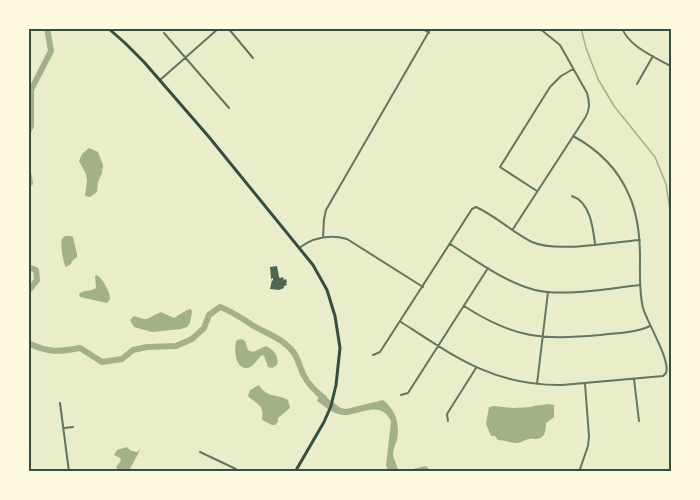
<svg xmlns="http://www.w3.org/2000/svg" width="700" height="500" font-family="'Public Sans',sans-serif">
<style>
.water{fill:#a3b18a}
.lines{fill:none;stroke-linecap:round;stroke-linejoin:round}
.stream{stroke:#a3b18a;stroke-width:1.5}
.river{stroke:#a3b18a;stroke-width:6}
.building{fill:#4f6655}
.minor{stroke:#617663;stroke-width:2}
.secondary{stroke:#344e41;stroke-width:3}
.rail{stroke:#7c8e77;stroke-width:1.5}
.neatline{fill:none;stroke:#344e41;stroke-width:2}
</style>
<rect width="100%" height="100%" fill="#e9edc9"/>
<path class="water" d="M89 148 98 152 103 165 102 173 98 182 97 192 90 197 85 196 87 181 86 174 79 161 82 154Z
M65 236H70L73 237 77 254V257L72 261 71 264 66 267C63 263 60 244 62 239 63 238 64 237 65 236Z
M97 275C103 279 110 292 110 299L107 303 80 297 79 294C84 289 91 292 96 288L95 276Z
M191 309 192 312 190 323 187 327 181 329 152 332 134 327 130 320 134 316C151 322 146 318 161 312L174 318 187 310Z
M241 339 245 341 248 350 253 352 266 346C274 350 279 355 277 365L272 368 268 367 264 356 262 355C257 359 254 367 247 368 235 369 233 347 237 340Z
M259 385C268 399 276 393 288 400L290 408 278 418V422L275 425H272L262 420C262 417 263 414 262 411 261 403 252 401 248 396L250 390Z
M320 393 341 408 346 409 383 400C396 410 400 424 397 440 395 445 393 450 393 455 394 460 397 465 398 470L404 471 426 466 431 471 389 472 386 466 391 421C380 399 361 415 343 415 333 414 325 407 317 401Z
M549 404 554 405V417L546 423C546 431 545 439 535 439 533 439 532 438 530 439 525 439 522 443 516 443 510 443 504 440 498 440L495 436H491L486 424 489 407 494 406 513 408 532 407 533 406Z
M127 447C130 451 132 451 137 452L141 449 140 450 129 471H119L116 467 121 461 120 458 114 455 117 450Z"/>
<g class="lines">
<path class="stream" d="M581 28 586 48 598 79 614 106 655 157 666 184 672 223"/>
<path class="river" d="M28 132 31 126V90L51 51 47 28
M28 172 30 183 28 184
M28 267 36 270 37 280 28 291
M28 343C49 353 59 352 80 348L102 362 122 359 133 350 147 347 176 346 192 339 204 328 209 315 220 307C232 311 241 318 252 325 267 334 283 338 294 353 298 359 300 367 303 374 308 384 316 392 324 398"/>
</g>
<path class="building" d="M277 266 279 277 280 278 283 277 284 280 286 279 287 282 286 283 287 285 284 286V288L279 290 270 289 272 280 273 281V278L271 279 270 267Z"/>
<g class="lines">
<path class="minor" d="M228 28 253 58
M421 28 429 33
M622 28C629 47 655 57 672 67
M164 33 229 108
M160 80 219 28
M637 84 653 56
M537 191 500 167 550 87 561 76 573 69
M572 196C590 202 593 227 595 244
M513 229 585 118C590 110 590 103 587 93L560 45 539 28
M323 237 324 219 326 210 431 28
M450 244C475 260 506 283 535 290 564 297 610 288 640 285
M299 248C314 237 329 234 347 239L423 287
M464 306C515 339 542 340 600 335 617 333 635 333 650 326
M401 322C455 357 494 386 562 385L663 376C664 375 665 374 666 373 671 361 647 322 643 308 639 292 640 275 640 258 640 236 638 215 629 195 618 169 597 149 573 136
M373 355 380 352 472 209 476 207C496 216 512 232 532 242 557 253 611 242 640 240
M634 379 639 421
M537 384 548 292
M401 395 408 393 488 268
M60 403 69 472
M448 421 447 414 476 368
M64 428 73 427
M200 452 236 469 238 472
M579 472 588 446 589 436 585 384"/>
<path class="secondary" d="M108 28 125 43 144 62 209 137 313 265 327 290 335 316 340 348 336 385 331 406 324 422 295 472"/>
<path class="rail" d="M671 472 672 471"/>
</g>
<rect width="700" height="500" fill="none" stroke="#fefae0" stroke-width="60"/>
<rect x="30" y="30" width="640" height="440" class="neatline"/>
</svg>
